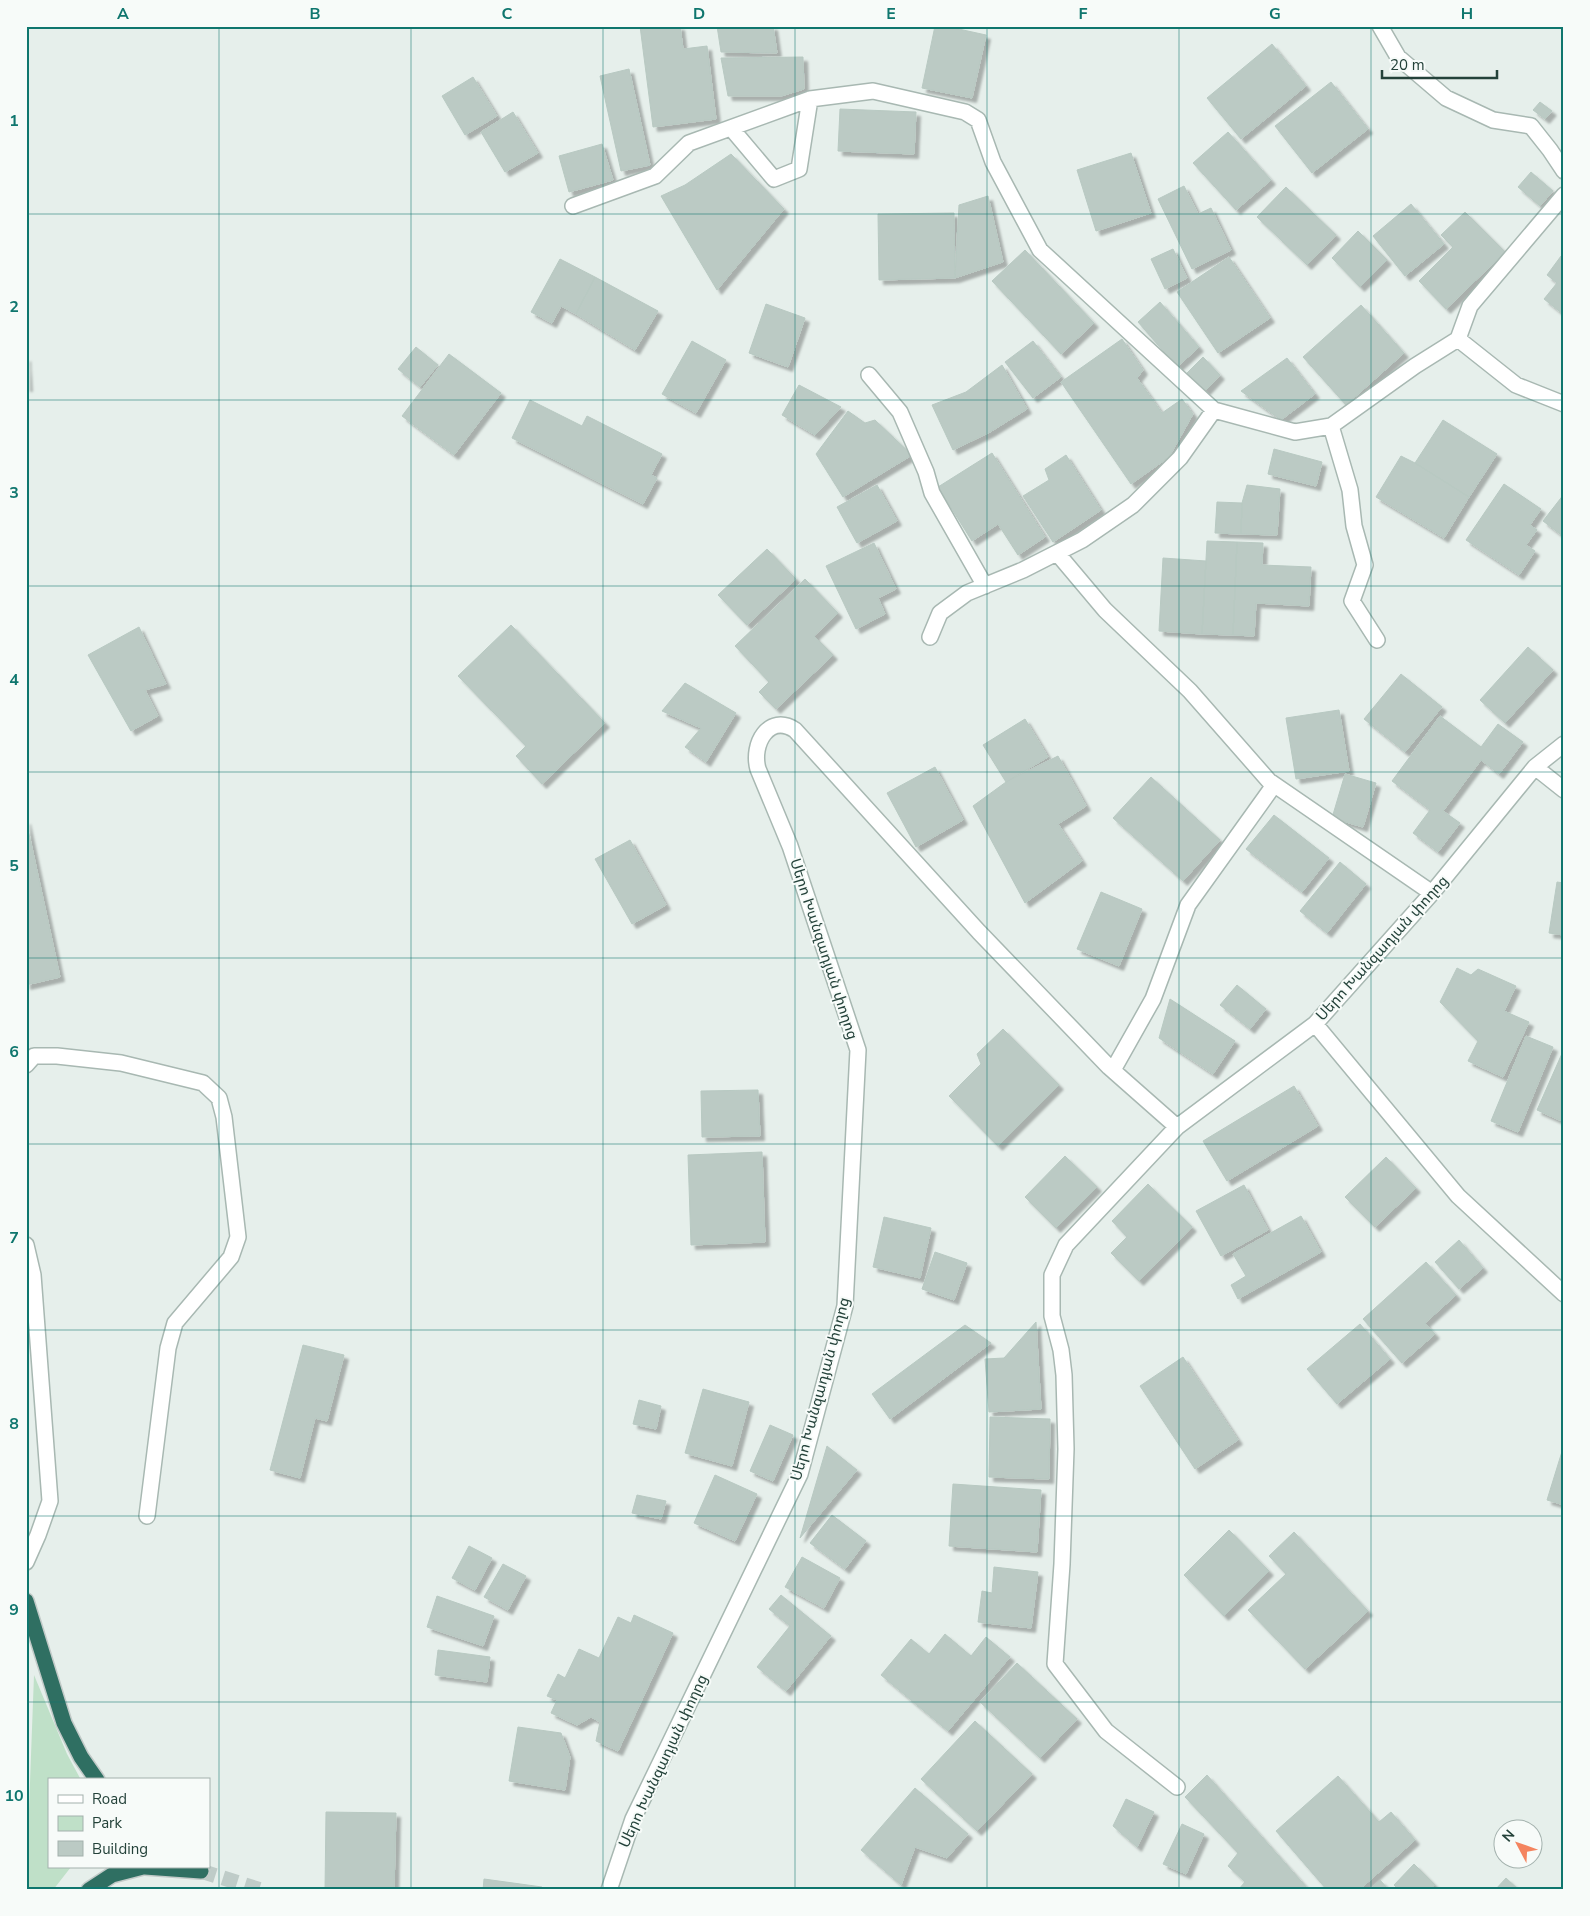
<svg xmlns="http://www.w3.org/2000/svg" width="1590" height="1916" font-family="'Nunito Sans','Noto Sans Armenian',sans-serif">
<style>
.green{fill:#bfe0c8}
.building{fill:#bbcac4;stroke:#b8c9c2;filter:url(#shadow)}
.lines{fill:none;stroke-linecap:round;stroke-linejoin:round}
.highway-tunnel{stroke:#bfccc8;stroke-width:15;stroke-dasharray:15 8;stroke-linecap:butt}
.minor-casing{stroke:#a8b8b2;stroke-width:18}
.highway-casing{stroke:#c2cac8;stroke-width:18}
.minor{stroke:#fff;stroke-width:15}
.highway{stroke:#2f6f62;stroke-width:15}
.grid{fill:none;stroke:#0f766e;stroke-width:1;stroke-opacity:0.55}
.labels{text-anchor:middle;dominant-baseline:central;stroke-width:4;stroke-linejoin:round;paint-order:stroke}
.street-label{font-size:15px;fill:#24423a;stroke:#f7fbf9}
.neatline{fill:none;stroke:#0f766e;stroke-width:2}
.grid-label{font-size:16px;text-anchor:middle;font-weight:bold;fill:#0f766e}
</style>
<defs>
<filter id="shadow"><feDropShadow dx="4.5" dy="4.5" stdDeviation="1" flood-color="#0004"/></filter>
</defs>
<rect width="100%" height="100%" fill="#e6efeb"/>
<path class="green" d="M34 1675 67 1754 81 1780H49V1867H71L53 1890H26Z"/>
<path class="building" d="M640 26H680L683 49 707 46 716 119 653 127Z
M717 26H773L777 53 721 52Z
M935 26H945L986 35 972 98 922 88Z
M1272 44 1306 86 1241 139 1207 98Z
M803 57 804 89 781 96H728L721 58Z
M629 69 650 165 621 171 600 76Z
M473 77 497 116 465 135 442 96Z
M1331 82 1368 129 1312 173 1275 126Z
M1540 102 1552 111 1545 119 1533 110Z
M840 109 916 112 914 154 838 151Z
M513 112 538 153 505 172 481 132Z
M1228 132 1271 180 1236 210 1193 163Z
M602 144 613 180 569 192 559 156Z
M1131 153 1151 213 1096 231 1077 170Z
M731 154 784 209 717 290 661 196 685 185Z
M1531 172 1553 191 1540 206 1518 187Z
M1184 186 1198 214 1211 208 1231 250 1192 269 1158 199Z
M1286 187 1336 235 1307 265 1257 217Z
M988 196 1003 262 955 278 959 205Z
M1411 204 1444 244 1405 276 1373 236Z
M1465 212 1505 252 1446 309 1419 281 1453 247 1441 235Z
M954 213 955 278 879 280 878 214Z
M1358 231 1387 260 1360 287 1332 258Z
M1173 249 1187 278 1165 289 1151 259Z
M1025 250 1094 323 1061 354 992 281Z
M1561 256 1564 257V315L1544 299 1557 283 1547 275Z
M1229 257 1270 318 1218 353 1177 292Z
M560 259 595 277 576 314 561 306 552 323 531 312Z
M595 277 658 311 635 350 576 314Z
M1160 302 1199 347 1177 367 1138 322Z
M766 304 805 318 788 367 749 353Z
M1361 305 1404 353 1346 405 1303 357Z
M1122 339 1143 370 1137 378 1162 413 1182 399 1193 414 1169 457 1131 484 1061 382Z
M692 341 726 360 696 413 662 394Z
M1033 341 1061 377 1033 398 1005 362Z
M416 347 438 365 420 387 398 369Z
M449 354 501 393 454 455 402 416Z
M26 357 28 387H26Z
M1203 357 1220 375 1205 391 1187 373Z
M1287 358 1315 394 1281 420 1241 391Z
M1002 365 1027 409 990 432 953 450 932 405 966 392Z
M799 385 841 407 815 435 782 415Z
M530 400 582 426 587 416 662 454 651 475 657 478 643 504 512 438Z
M848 411 865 423 875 420 912 455 843 497 816 454Z
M1443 420 1497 454 1469 497 1415 463Z
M1274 449 1322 462 1316 486 1268 474Z
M992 453 1045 537 1018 555 998 524 972 541 938 487Z
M1066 455 1101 510 1053 542 1023 496 1049 480 1045 469Z
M1401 456 1415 463 1469 497 1444 538 1376 497Z
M1504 484 1541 509 1530 525 1537 530 1526 545 1535 551 1519 575 1466 540Z
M877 485 897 521 857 543 837 507Z
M1247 485 1280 489 1277 535 1241 534 1242 503Z
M1564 494V537L1543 521Z
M1217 502 1242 503 1241 534 1215 533Z
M1207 541 1237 542 1233 635 1202 634Z
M1237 542 1263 543 1262 565 1311 567 1309 606 1256 603 1254 636 1233 635Z
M874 543 896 589 878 598 885 614 856 629 826 566Z
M767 549 796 579 747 625 718 595Z
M1163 558 1206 561 1202 634 1159 631Z
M805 579 838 613 814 636 833 655 776 709 759 692 769 682 735 646Z
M511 625 605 723 542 784 516 756 526 746 458 676Z
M139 627 166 684 145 690 158 716 131 731 88 655Z
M1528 647 1553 670 1505 723 1480 700Z
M1401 674 1442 707 1405 752 1364 719Z
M685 683 736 713 706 762 685 747 701 728 662 711Z
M1339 710 1349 771 1296 779 1286 718Z
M1440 716 1481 747 1498 724 1523 742 1499 774 1481 760 1443 811 1460 823 1438 852 1413 833 1430 810 1392 781Z
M1025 719 1048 757 1006 782 983 745Z
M1058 756 1086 806 1058 824 1082 861 1025 903 973 806 1006 782Z
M935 767 963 820 916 847 887 793Z
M1345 774 1376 783 1363 827 1332 818Z
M1151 777 1220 840 1183 881 1113 818Z
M1274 815 1329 858 1302 892 1246 849Z
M26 820 60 977 26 985Z
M630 840 666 905 632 924 595 859Z
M1340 862 1366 884 1327 933 1300 911Z
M1557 882 1564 883V935L1549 933Z
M1101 892 1142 909 1119 966 1077 949Z
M1457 968 1471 975 1478 969 1516 986 1504 1011 1529 1022 1503 1077 1468 1061 1478 1041 1440 1002Z
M1237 985 1266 1009 1250 1029 1220 1005Z
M1170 999 1235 1041 1213 1074 1159 1038Z
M1003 1029 1059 1085 998 1146 949 1096 981 1064 977 1054Z
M1526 1036 1553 1047 1518 1132 1491 1121Z
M1564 1049V1122L1537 1110Z
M1294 1086 1318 1126 1227 1181 1203 1141Z
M758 1090 760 1136 702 1137 701 1091Z
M762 1152 765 1242 691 1245 688 1155Z
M1065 1156 1097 1187 1056 1228 1025 1197Z
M1386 1157 1416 1188 1375 1227 1345 1197Z
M1148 1184 1192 1227 1139 1281 1111 1253 1127 1237 1112 1221Z
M1244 1185 1268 1230 1221 1256 1196 1211Z
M1301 1216 1321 1252 1238 1299 1231 1285 1246 1276 1233 1254Z
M884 1217 931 1228 920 1278 873 1267Z
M1459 1240 1483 1268 1459 1289 1435 1262Z
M935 1252 967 1263 954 1300 922 1289Z
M1426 1262 1456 1295 1425 1323 1435 1334 1402 1363 1363 1319Z
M1036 1322 1041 1409 989 1412 985 1359 1004 1358Z
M1360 1324 1390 1359 1337 1404 1307 1369Z
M965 1325 991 1343 890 1419 872 1394Z
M303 1345 344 1355 327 1421 315 1418 300 1478 270 1470Z
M1183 1357 1238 1440 1195 1469 1140 1386Z
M703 1389 749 1402 732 1466 685 1453Z
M639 1400 661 1406 656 1429 633 1424Z
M990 1417 1050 1419 1049 1479 989 1477Z
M770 1425 793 1435 773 1481 750 1471Z
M1564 1445V1505L1547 1500Z
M827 1446 857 1470 800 1538Z
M715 1475 757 1494 735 1541 694 1523Z
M953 1484 1041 1490 1037 1552 949 1546Z
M637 1495 666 1501 661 1519 632 1513Z
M832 1515 866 1541 845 1569 810 1543Z
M1229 1530 1269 1571 1224 1616 1184 1575Z
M1294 1532 1368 1611 1305 1669 1248 1610 1286 1574 1269 1556Z
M469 1546 492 1558 475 1590 452 1578Z
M802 1557 840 1578 824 1608 785 1587Z
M503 1564 526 1576 508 1610 484 1597Z
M994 1567 1038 1572 1031 1628 978 1622 982 1591 992 1593Z
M781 1595 831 1636 786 1691 757 1667 790 1626 769 1609Z
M437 1596 494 1616 483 1646 427 1627Z
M634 1615 673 1633 618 1751 596 1741 600 1722 591 1717 577 1725 551 1713 557 1700 547 1696 558 1674 565 1678 579 1649 599 1658 618 1617 631 1623Z
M945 1634 971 1656 986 1637 1010 1657 948 1731 881 1675 911 1639 929 1654Z
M438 1650 490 1657 487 1682 435 1675Z
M1017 1663 1077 1719 1040 1758 980 1702Z
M975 1721 1032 1774 977 1831 921 1779Z
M518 1727 561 1733 570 1757 565 1790 509 1781Z
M1207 1775 1309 1890H1238L1245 1882 1228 1866 1238 1853 1185 1797Z
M1338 1776 1379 1822 1391 1812 1415 1840 1359 1890H1327L1276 1831Z
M915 1788 968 1834 947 1858 915 1847 901 1885 861 1850Z
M1126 1799 1154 1812 1137 1847 1113 1826Z
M326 1812 396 1813 394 1890H325Z
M1182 1824 1204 1834 1186 1874 1163 1864Z
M1414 1864 1435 1885 1430 1890H1399L1394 1885Z
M1506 1878 1519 1890H1495Z
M484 1879 542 1887V1890H483Z
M1380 1880 1389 1890H1370Z"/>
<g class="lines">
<path class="highway-tunnel" d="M201 1871 261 1890"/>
<defs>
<path id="minor" d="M1380 26 1398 57 1446 98 1493 120 1531 126 1550 150 1564 171
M731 128 774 179 799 169 810 99
M573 206 655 176 689 143 810 99 873 91 965 112 978 120 993 162 1040 250 1214 410 1295 432 1331 426 1415 366 1458 339 1470 306 1564 195
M1458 339 1516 385 1564 404
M869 375 900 412 926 472 932 493 985 586
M1331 426 1350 490 1354 526 1365 565 1352 601 1377 640
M1057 553 1105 610 1190 691 1269 781 1432 893
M930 637 940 613 967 593 1023 570 1082 540 1133 505 1180 458 1214 410
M1535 767 1564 790
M1315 1024 1458 1196 1564 1294
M26 1065 34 1056H57L121 1063 203 1083 219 1098 224 1117 238 1237 231 1257 175 1323 168 1348 147 1516
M1113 1070 1153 999 1188 905 1274 785
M26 1245 33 1275 50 1501 38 1535 26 1562
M1177 1787 1106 1731 1055 1664 1062 1564 1066 1449 1064 1375 1061 1350 1052 1316V1275L1066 1245 1177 1127
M609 1890 633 1819 800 1474 845 1306 858 1050 790 846 758 769C751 744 769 713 795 730L979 932 1109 1067 1177 1127 1315 1024 1432 893 1535 767 1564 744"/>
<path id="highway" d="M26 1601 64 1723 81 1757 97 1780
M145 1867 201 1871
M89 1890 112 1875 143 1867"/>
</defs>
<use href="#minor" class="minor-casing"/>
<use href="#highway" class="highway-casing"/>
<use href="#minor" class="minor"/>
<use href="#highway" class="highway"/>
</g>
<path class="grid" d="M219 26V1890M411 26V1890M603 26V1890M795 26V1890M987 26V1890M1179 26V1890M1371 26V1890M26 214H1564M26 400H1564M26 586H1564M26 772H1564M26 958H1564M26 1144H1564M26 1330H1564M26 1516H1564M26 1702H1564"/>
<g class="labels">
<g class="street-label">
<text transform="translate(1382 948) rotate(-48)">Սերո Խանզադյան փողոց</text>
<text transform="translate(824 949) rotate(72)">Սերո Խանզադյան փողոց</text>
<text transform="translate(820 1389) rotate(-75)">Սերո Խանզադյան փողոց</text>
<text transform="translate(663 1761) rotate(-65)">Սերո Խանզադյան փողոց</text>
</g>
</g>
<rect width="1590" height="1916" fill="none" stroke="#f7fbf9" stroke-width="55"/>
<rect x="48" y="1778" width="162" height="90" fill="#f7fbf9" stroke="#a3b1ad"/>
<rect x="58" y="1795" width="25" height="8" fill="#ffffff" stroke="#a3b1ad"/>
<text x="92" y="1804" font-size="15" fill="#24423a">Road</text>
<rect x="58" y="1816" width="25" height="15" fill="#bfe0c8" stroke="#a3b1ad"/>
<text x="92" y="1828" font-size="15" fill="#24423a">Park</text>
<rect x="58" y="1841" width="25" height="15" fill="#bbcac4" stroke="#a3b1ad"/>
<text x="92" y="1854" font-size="15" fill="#24423a">Building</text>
<g transform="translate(1518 1844) rotate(311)"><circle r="24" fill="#f7fbf9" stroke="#a3b1ad"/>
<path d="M0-4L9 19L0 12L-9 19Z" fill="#f4845f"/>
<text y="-8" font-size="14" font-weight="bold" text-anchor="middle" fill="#24423a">N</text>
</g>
<path d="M1382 70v8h115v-8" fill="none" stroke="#24423a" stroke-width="2.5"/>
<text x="1390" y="70" font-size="15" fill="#24423a" stroke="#f7fbf9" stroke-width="4" paint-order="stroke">20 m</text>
<rect x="28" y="28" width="1534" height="1860" class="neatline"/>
<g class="grid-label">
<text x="123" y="19">A</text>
<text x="315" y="19">B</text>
<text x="507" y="19">C</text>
<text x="699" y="19">D</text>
<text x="891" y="19">E</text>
<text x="1083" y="19">F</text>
<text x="1275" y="19">G</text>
<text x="1467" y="19">H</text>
<text x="14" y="126">1</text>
<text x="14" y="312">2</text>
<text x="14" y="498">3</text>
<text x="14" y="685">4</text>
<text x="14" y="871">5</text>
<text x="14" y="1057">6</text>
<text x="14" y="1243">7</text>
<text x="14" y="1429">8</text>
<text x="14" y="1615">9</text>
<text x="14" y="1801">10</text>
</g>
</svg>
